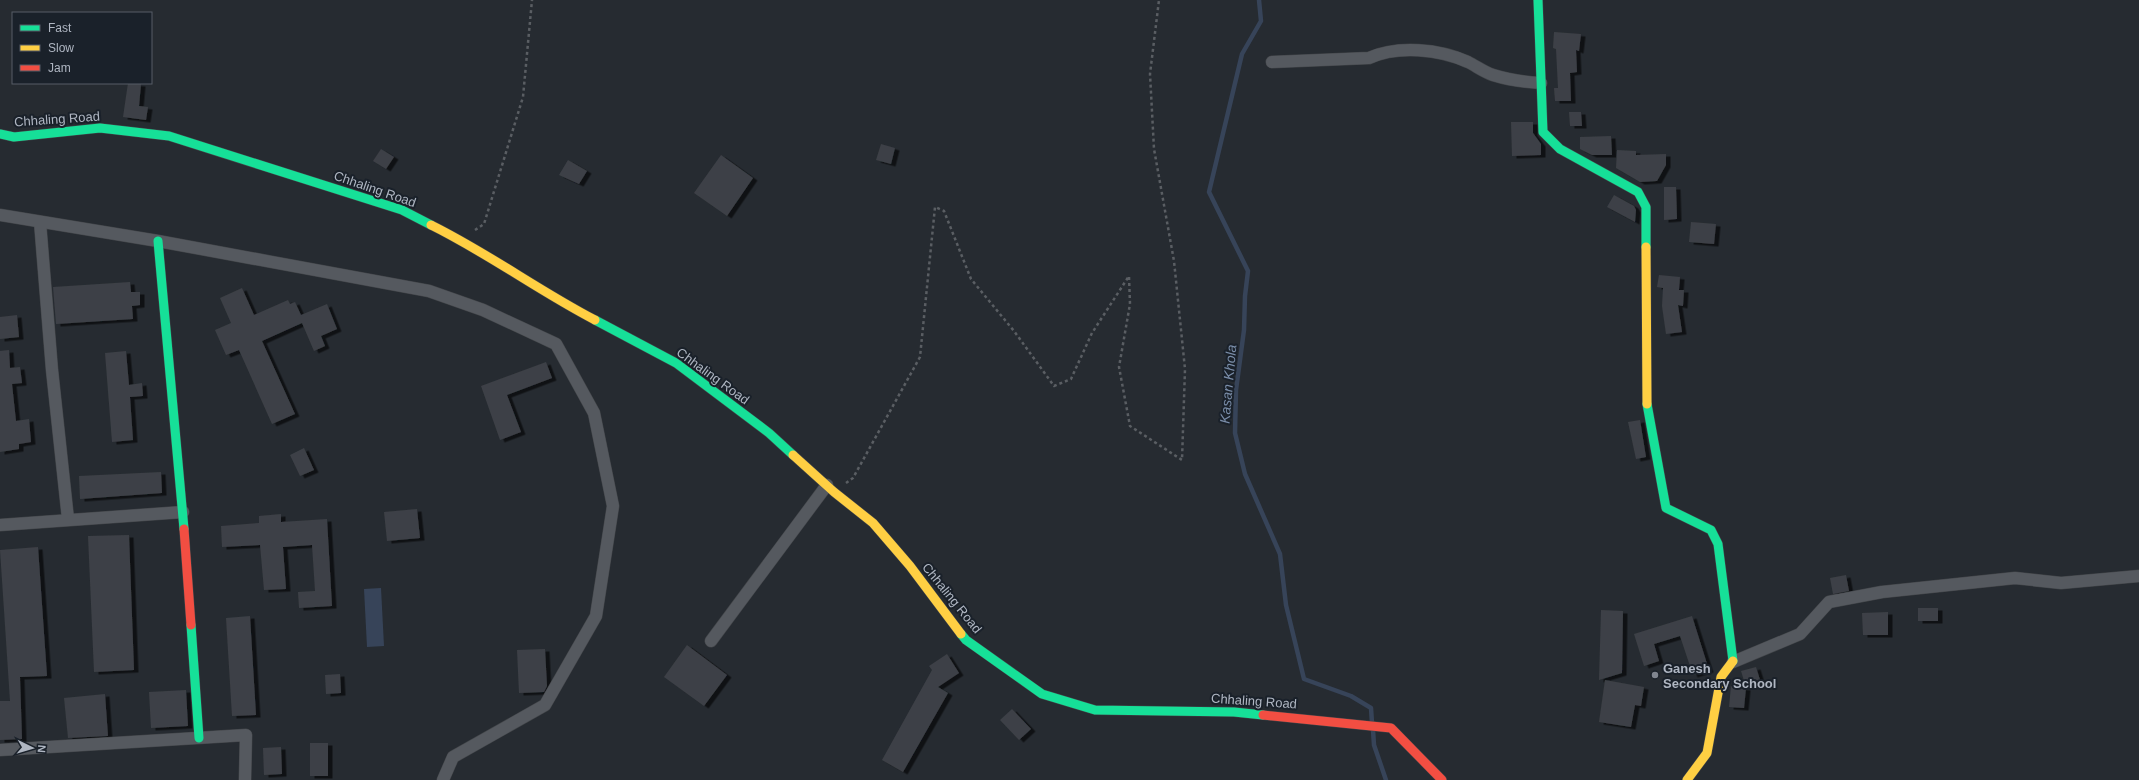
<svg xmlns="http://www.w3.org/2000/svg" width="2139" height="780" font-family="Helvetica,sans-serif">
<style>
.water{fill:#374459}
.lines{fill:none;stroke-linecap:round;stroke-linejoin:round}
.stream{stroke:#374459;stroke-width:4.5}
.building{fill:#3d4046;filter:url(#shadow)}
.street-casing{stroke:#424549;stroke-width:13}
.fast-casing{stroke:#424549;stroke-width:10}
.slow-casing{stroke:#424549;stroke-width:10}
.jam-casing{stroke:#424549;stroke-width:10}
.path{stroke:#5a5e63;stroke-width:2.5;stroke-dasharray:3 3;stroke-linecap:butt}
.street{stroke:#55595f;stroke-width:12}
.fast{stroke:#16e098;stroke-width:9}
.slow{stroke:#ffcf43;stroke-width:9}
.jam{stroke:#f24e42;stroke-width:9}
.poi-dot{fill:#7f858f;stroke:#1a212a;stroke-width:1.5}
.labels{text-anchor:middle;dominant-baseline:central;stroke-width:4;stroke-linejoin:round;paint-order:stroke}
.street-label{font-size:13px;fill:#afb6c2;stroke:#1a212a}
.poi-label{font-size:13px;font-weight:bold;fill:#afb6c2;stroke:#1a212a;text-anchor:start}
.water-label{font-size:14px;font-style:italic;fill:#7a8da8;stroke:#1a212a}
</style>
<defs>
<filter id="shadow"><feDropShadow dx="4.5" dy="2.5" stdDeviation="0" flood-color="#0009"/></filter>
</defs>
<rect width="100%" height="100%" fill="#262b31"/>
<path class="water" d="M381 588 384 646 367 647 364 589Z"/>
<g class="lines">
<path class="stream" d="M1259 0 1261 21 1242 54 1209 192 1248 271 1245 296 1244 330 1236 390 1235 433 1245 474 1280 554 1286 605 1304 679 1351 696 1371 708 1372 723
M1373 730 1374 745 1386 780"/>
</g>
<path class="building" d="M1554 32 1581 34 1579 51 1576 50 1577 72 1570 73 1571 101H1555L1554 88H1558L1556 49 1553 48Z
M128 83 141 84 139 106 148 107 146 120 123 117Z
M1569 112H1581L1582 126H1570Z
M1511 122H1533V133L1541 144V155L1512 156Z
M1611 136 1612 155H1592L1580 149V137Z
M881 144 895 148 891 164 876 160Z
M381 149 394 157 386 169 373 161Z
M1617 150 1636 151V155L1666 154V165L1657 181 1640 182 1616 168Z
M721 155 753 178 727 216 694 193Z
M568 160 587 171 579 184 559 175Z
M1664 187H1676L1677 219 1664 220Z
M1614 195 1634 206 1636 210 1635 222 1607 207Z
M1691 222 1716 224 1714 244 1689 242Z
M1659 275 1680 277 1679 290H1684L1683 306 1678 305 1682 332 1666 334 1662 306 1663 288 1657 287Z
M130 282 131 292H140V305L132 306 133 319 56 324 53 287Z
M242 288 254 315 288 300 290 304 295 302 301 315 327 304 337 329 321 336 325 346 314 351 302 323 262 341 295 414 272 424 239 350 226 355 215 330 231 323 220 298Z
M17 315 19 337 0 339V317Z
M9 350 10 368 20 367 22 383 12 384 16 421 29 419 31 442 19 444V449L0 452V351Z
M126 351 129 385 142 383 143 396 130 397 133 440 112 442 105 353Z
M546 362 552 378 507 395 521 432 500 440 481 386Z
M1640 420 1646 457 1636 459 1628 422Z
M304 448 314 470 300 476 290 455Z
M161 472 162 493 80 499 79 476Z
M417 509 420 538 387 541 384 512Z
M281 514V522L327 519 332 606 299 608 298 592 315 591 312 545 283 547 286 589 264 590 260 545 222 547 221 526 259 523V516Z
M129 535 134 670 94 672 88 536Z
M38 547 47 676 20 677 22 739 0 740V701H10L0 550Z
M1846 575 1849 591 1833 594 1830 578Z
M1918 608H1938V621H1918Z
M1601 610 1623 611 1622 673 1599 680Z
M1888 612V635H1863L1862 613Z
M250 616 256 715 232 716 226 618Z
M1692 616 1709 670 1693 675 1680 636 1654 644 1659 661 1644 666 1634 634Z
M687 645 727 675 704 706 664 677Z
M545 649 547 686 544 692 519 693 517 650Z
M947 654 959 673 938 687 948 693 903 772 882 760 932 670 929 666Z
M1756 667 1761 683 1746 687 1741 671Z
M340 674 341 693 326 694 325 675Z
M1605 680 1644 687 1641 706 1635 705 1631 727 1599 722Z
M1731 686 1746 688 1744 708 1729 707Z
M186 690 188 726 151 728 149 692Z
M105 694 108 736 68 738 64 698Z
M1012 709 1031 729 1019 740 1000 720Z
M310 743H328V776H310Z
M281 747 282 774 264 775 263 748Z"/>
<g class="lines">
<defs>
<path id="street" d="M1272 62 1369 58C1398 45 1439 49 1468 62 1476 66 1484 72 1493 75 1509 80 1524 82 1541 83
M0 215 158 241 429 291 483 310 556 344 594 413 613 506 596 616 545 705 453 757 443 780
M40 222 52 370 68 519
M0 525 183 512
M711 641 827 485
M1733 662 1800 634 1829 602 1882 592 2015 578 2061 583 2139 576
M0 750 246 735 245 780"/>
<path id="fast" d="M1538 0 1543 132 1560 149 1638 192 1646 207V247
M0 134 14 137 100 128 169 136 402 210 431 225
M158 241 184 529
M595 320 676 363 769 433 793 455
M1647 404 1666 508 1711 530 1718 544 1733 661
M191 625 199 738
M961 634 966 640 1042 694 1095 710 1234 712 1263 715"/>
<path id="slow" d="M431 225C488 253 539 291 595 320
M1646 247 1647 404
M793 455 834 492 873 523 910 566 961 634
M1687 780 1707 753 1721 677 1733 661"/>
<path id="jam" d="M184 529 191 625
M1263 715 1391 728 1442 780"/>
</defs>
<use href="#street" class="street-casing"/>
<use href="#fast" class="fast-casing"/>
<use href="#slow" class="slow-casing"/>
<use href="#jam" class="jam-casing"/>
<path class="path" d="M475 230 484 224 523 97 532 0
M846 483 853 478 920 357 935 207 944 211 971 279 1014 331 1054 386 1071 379 1092 333 1129 276 1130 304 1119 367 1130 426 1182 460 1185 369 1174 261 1154 149 1150 74 1159 0"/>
<use href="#street" class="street"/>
<use href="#fast" class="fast"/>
<use href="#slow" class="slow"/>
<use href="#jam" class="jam"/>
</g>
<circle class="poi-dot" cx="1655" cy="675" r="4"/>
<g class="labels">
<g class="street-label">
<text transform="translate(57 119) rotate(-4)">Chhaling Road</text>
<text transform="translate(375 189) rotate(19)">Chhaling Road</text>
<text transform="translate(713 376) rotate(36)">Chhaling Road</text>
<text transform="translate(952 598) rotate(51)">Chhaling Road</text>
<text transform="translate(1254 701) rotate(4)">Chhaling Road</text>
</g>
<g class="poi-label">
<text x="1663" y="668">Ganesh<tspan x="1663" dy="15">Secondary School</tspan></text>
</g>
<g class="water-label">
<text transform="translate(1228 384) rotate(-85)">Kasan Khola</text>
</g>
</g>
<rect x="12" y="12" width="140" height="72" fill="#1a212a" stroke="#565d67"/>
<rect x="20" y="25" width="20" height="6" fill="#16e098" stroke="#565d67"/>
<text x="48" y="32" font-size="12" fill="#afb6c2">Fast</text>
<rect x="20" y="45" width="20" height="6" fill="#ffcf43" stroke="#565d67"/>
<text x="48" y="52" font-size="12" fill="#afb6c2">Slow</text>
<rect x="20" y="65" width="20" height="6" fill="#f24e42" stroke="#565d67"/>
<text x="48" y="72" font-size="12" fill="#afb6c2">Jam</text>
<g transform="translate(32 748) rotate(95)" stroke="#1a212a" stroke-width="3" paint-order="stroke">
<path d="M0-3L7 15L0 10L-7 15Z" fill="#afb6c2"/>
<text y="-6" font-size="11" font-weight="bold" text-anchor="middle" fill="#afb6c2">N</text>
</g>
</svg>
